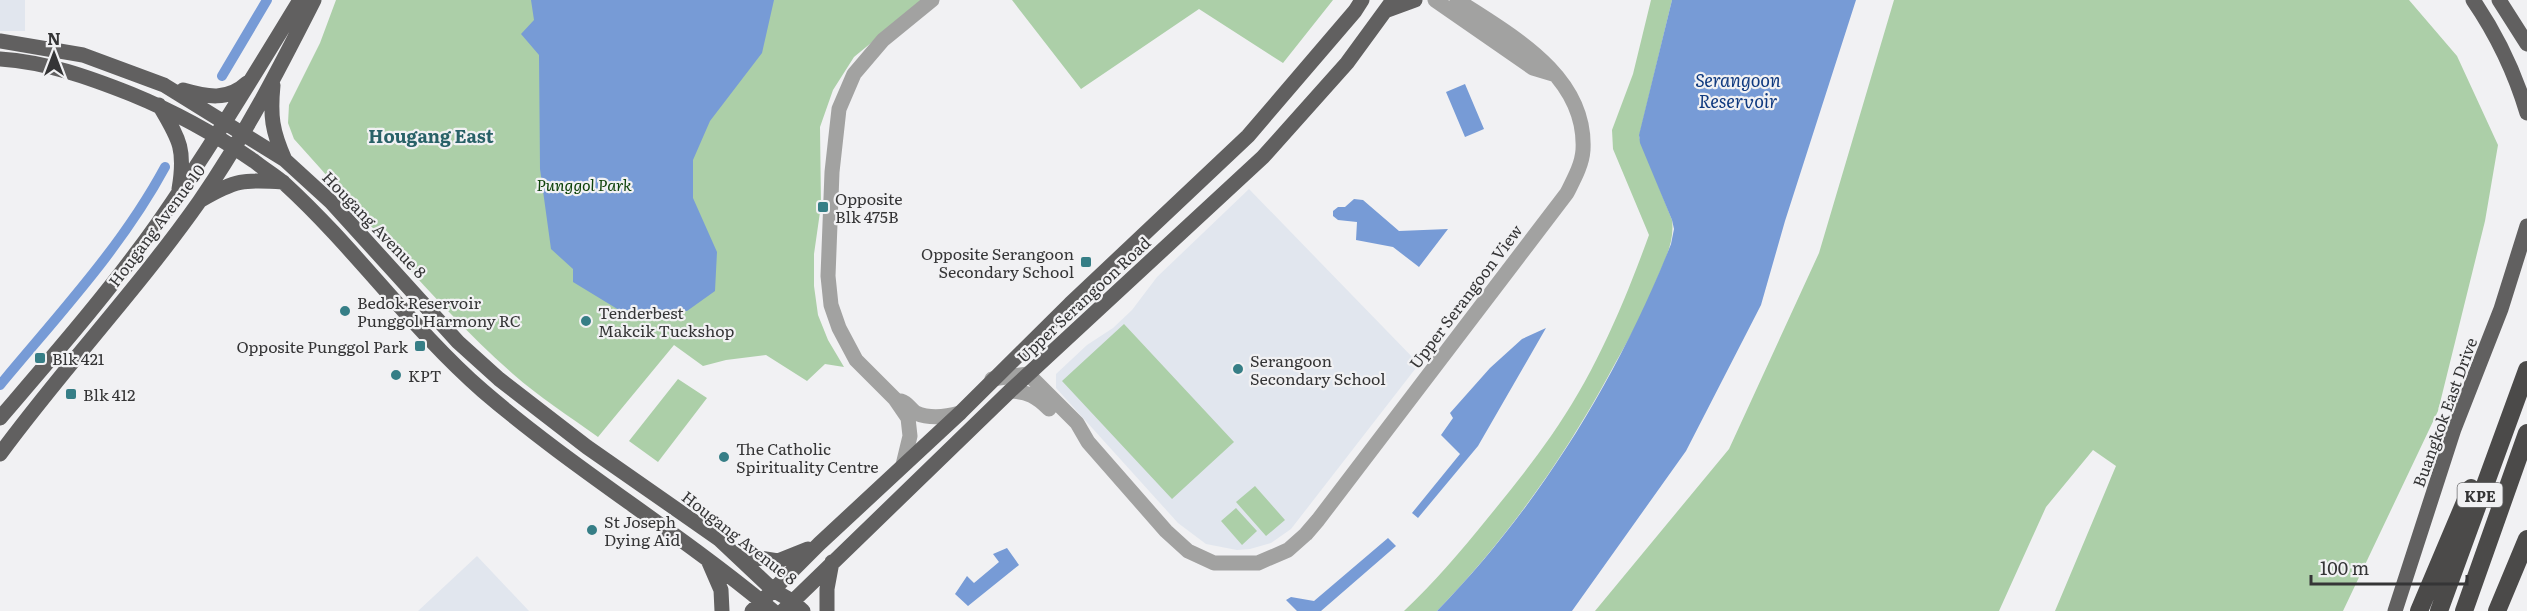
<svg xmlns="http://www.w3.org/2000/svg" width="2527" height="611" font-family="Literata,serif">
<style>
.built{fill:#e1e6ee}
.green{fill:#accfa8}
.water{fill:#779bd6}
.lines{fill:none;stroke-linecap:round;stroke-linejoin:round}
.canal{stroke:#779bd6;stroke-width:10}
.minor{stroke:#a2a2a1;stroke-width:15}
.major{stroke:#616060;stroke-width:15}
.highway{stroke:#4b4a49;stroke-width:18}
.poi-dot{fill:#367e86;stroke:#f1f1f3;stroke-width:2}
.labels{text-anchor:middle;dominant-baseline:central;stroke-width:4.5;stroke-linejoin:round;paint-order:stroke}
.shield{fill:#f1f1f3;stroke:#6d6d6f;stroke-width:1.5}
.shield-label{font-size:15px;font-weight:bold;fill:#353536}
.park-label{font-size:16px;font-style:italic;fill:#0d4209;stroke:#f1f1f3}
.poi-label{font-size:16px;fill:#353536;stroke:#f1f1f3;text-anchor:start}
.street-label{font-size:16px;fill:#353536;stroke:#f1f1f3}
.water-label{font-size:18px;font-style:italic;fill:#103a7f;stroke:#f1f1f3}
.neighbourhood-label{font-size:18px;font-weight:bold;fill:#286167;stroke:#f1f1f3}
</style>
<rect width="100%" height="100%" fill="#f1f1f3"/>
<path class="built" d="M0 0H25V31H0Z
M1249 189 1419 364 1291 529 1271 543 1250 549 1237 550 1206 544 1178 523 1056 388V374L1087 345 1113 328 1132 310 1157 277Z
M477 556 529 611H418Z"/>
<path class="green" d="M336 0H923L854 57 833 90 820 127 821 205 814 254V286L818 315 828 340 844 367 825 364 807 381 766 355 726 360 703 366 674 345 598 437C569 416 539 397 513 374 434 304 365 217 294 139L288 123 289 105 320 43Z
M1012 0H1333L1283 63 1199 9 1081 89Z
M1651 0H1672L1639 137 1672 220C1675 242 1664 262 1656 281 1644 313 1627 342 1611 371 1564 458 1506 540 1437 611H1404C1434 583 1461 551 1487 519 1509 492 1531 465 1551 436 1594 375 1624 304 1649 235L1613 149 1612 130 1633 74Z
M1894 0H2409L2457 56 2498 145 2485 221 2438 411 2343 611H2055L2116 466 2093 450 2046 507 1999 611H1595L1729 449 1819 253Z
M1124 324 1234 442 1172 499 1062 381Z
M678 379 707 398 658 462 629 441Z
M1255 486 1285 520 1266 536 1236 502Z
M1236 508 1257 531 1242 545 1221 521Z"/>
<path class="water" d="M531 0H774L762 53 710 121 693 160V198L717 252 715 291 687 311 619 310 573 282V269L551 249 540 169 539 55 521 34 534 20Z
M1672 0H1856L1785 221 1761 305 1686 451 1572 611H1437C1539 506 1617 380 1671 244L1674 229 1672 220 1640 143 1639 135Z
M1465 84 1484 129 1465 137 1446 92Z
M1354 199 1363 200 1399 231 1448 229 1419 267 1393 247 1356 240 1357 222 1338 220 1333 216V211L1338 207H1345Z
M1546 328 1478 446 1418 518 1412 513 1460 454 1441 435 1453 418 1450 413 1490 368 1522 339Z
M1388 538 1396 546 1321 611H1297L1286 600 1291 597 1314 601Z
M1007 548 1019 565 968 606 955 594 967 576 974 583 999 562 993 554Z"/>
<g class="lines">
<path class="canal" d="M222 76 267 0
M0 385C58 315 122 247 165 167"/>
<path class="minor" d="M1435 0 1533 68 1553 74
M992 379 1028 374 1077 423 1088 442 1166 531 1188 551 1214 563H1258L1288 550 1306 534 1318 520 1567 193C1574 179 1582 165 1583 150 1587 75 1510 35 1457 0
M1010 391C1028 392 1036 396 1049 409
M901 401C908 403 910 409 916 413 930 419 946 417 960 413
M903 465 910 436 908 418 895 399 856 360 839 328 831 305 828 276 832 172 839 109 854 74 883 40 932 0"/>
<path class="major" d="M2473 0C2497 35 2515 73 2527 113
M2499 0 2527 44
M1385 11 1415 0
M0 41 83 55 164 85 285 160 331 202 458 342 499 379 587 447 719 539 773 590 792 601 803 611
M0 59C46 62 88 77 131 94 175 112 215 134 254 161 264 169 276 176 285 184 356 249 411 328 483 391 575 470 680 533 773 611
M273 85C270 116 272 131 285 160
M183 90C207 97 228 101 247 83
M159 105C179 139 186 148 179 189
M201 200C235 180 244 179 283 182
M0 418C54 355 110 291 158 223 209 150 254 75 300 0
M0 454C63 368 137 290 199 202 243 139 279 69 314 0
M737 554 778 561 808 549
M708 560 721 590 722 611
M752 611 819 544 960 413 1070 304 1248 136 1355 11 1362 0
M783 611 1010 391 1263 157 1347 63 1393 0
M827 611V589L832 562
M2395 611 2454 429 2501 309 2527 226"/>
<path class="highway" d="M2419 611 2471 488
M2439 611 2527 370
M2464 611 2527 433
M2497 611 2527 539"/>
</g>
<g class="poi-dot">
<rect x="817" y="201" width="12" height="12" rx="3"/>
<rect x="1080" y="256" width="12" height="12" rx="3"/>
<circle cx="345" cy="311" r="6"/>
<circle cx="586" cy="321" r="6"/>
<rect x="414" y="340" width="12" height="12" rx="3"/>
<rect x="34" y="352" width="12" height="12" rx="3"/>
<circle cx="1238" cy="369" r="6"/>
<circle cx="396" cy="375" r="6"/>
<rect x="65" y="388" width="12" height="12" rx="3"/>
<circle cx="724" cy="457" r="6"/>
<circle cx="592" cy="530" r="6"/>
</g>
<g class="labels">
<rect class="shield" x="2457.5" y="483" width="45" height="24" rx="4.5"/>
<g class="shield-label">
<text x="2480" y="495">KPE</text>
</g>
<g class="park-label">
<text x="584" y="184">Punggol Park</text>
</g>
<g class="poi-label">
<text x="835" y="198">Opposite<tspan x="835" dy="18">Blk 475B</tspan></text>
<text x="1074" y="253" text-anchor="end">Opposite Serangoon<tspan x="1074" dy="18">Secondary School</tspan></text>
<text x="357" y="302">Bedok Reservoir<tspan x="357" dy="18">Punggol Harmony RC</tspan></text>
<text x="598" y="312">Tenderbest<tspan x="598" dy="18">Makcik Tuckshop</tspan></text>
<text x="408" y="346" text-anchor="end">Opposite Punggol Park</text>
<text x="52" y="358">Blk 421</text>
<text x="1250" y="360">Serangoon<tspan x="1250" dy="18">Secondary School</tspan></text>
<text x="408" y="375">KPT</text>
<text x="83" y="394">Blk 412</text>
<text x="736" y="448">The Catholic<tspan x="736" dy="18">Spirituality Centre</tspan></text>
<text x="604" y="521">St Joseph<tspan x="604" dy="18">Dying Aid</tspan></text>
</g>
<g class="street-label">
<text transform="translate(375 224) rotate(46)">Hougang Avenue 8</text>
<text transform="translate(156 225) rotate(-53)">Hougang Avenue 10</text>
<text transform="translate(1465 296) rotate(-53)">Upper Serangoon View</text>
<text transform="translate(1083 299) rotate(-43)">Upper Serangoon Road</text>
<text transform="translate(2444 412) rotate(-70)">Buangkok East Drive</text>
<text transform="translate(740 537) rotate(38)">Hougang Avenue 8</text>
</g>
<g class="water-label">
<text x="1738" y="79">Serangoon<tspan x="1738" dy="21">Reservoir</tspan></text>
</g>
<g class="neighbourhood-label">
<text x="431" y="135">Hougang East</text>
</g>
</g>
<g transform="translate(54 54)" stroke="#f1f1f3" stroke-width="4.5" paint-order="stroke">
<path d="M0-4.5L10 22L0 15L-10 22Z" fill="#353536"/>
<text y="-9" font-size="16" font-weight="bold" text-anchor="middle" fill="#353536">N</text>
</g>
<path d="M2311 575v9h156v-9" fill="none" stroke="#353536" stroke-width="3"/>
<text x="2320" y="575" font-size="18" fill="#353536" stroke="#f1f1f3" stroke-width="4.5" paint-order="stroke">100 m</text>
</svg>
